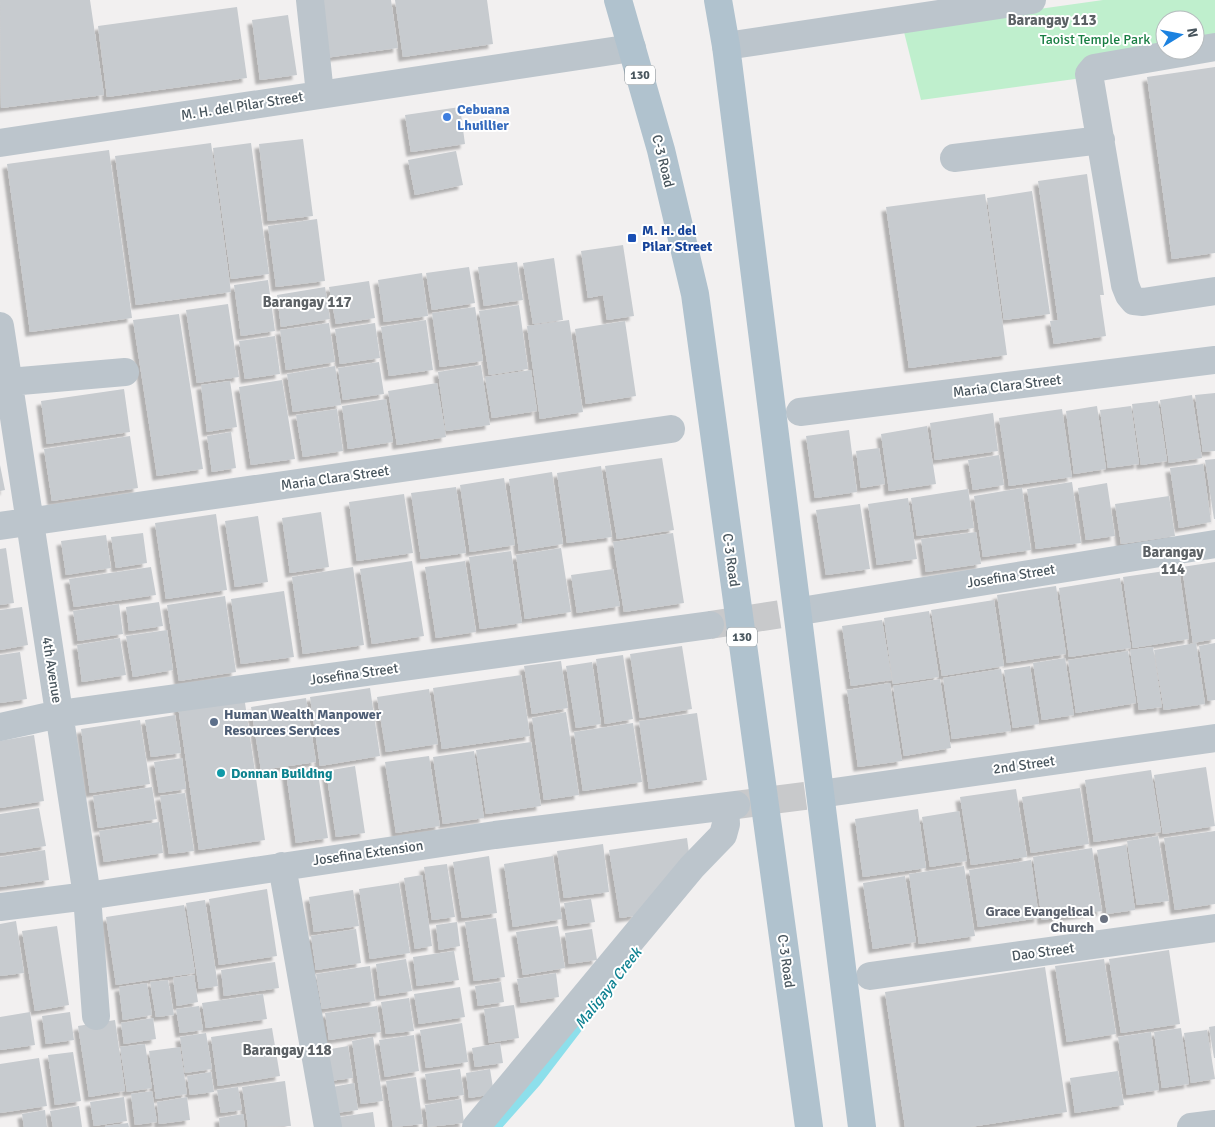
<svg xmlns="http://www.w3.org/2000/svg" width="1215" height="1127" font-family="Signika,sans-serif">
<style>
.park{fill:#bfefcd;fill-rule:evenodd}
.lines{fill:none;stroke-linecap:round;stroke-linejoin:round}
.stream{stroke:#8ddfeb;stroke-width:10}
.building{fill:#c7cbcf;filter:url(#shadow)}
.minor-tunnel{stroke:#c8c9cb;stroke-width:28;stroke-dasharray:28 14;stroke-linecap:butt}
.minor{stroke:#bcc5cc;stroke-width:28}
.major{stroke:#b0c2ce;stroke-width:28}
.shop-dot{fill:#3f7fe0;stroke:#fff;stroke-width:2}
.transit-dot{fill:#1a4fb4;stroke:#fff;stroke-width:2}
.service-dot{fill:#5c6f8a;stroke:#fff;stroke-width:2}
.culture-dot{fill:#0f9aa8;stroke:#fff;stroke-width:2}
.worship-dot{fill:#6b7280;stroke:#fff;stroke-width:2}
.labels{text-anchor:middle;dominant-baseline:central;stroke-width:4;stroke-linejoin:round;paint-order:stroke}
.shield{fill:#fff;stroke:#7f888e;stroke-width:1}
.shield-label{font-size:12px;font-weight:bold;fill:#48555d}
.park-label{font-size:14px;fill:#197e43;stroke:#fff}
.street-label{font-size:14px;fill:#48555d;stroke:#fff}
.shop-label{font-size:14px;font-weight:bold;fill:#366cbe;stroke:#fff;text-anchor:start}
.transit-label{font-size:14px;font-weight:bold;fill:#164399;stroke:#fff;text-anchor:start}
.service-label{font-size:14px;font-weight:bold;fill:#4e5e75;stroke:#fff;text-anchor:start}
.culture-label{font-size:14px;font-weight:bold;fill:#0d838f;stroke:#fff;text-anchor:start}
.worship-label{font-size:14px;font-weight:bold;fill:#5b616d;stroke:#fff;text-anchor:end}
.neighbourhood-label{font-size:15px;font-weight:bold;fill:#5c6165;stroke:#fff}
.water-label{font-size:15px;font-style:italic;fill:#0f8292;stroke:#fff}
</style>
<defs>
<filter id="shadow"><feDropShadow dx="-4.5" dy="4.5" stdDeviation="1" flood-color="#0004"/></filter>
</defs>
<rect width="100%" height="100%" fill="#f2f0f0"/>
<path class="park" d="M1103 0H1215V60L921 100 903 28ZM1165 20H1195V50H1165Z"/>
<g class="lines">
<path class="stream" d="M496 1127 536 1082 598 1001"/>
</g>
<path class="building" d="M0 0H90L104 95 1 108Z
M317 0H391L398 48 325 58Z
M395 0H487L493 44 403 57Z
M237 7 247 78 107 97 98 26Z
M288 15 297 75 260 80 252 20Z
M1215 67V253L1172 259 1147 77Z
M460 107 465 144 411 152 405 115Z
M303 139 313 216 268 221 259 144Z
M211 143 231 292 136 305 115 156Z
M251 143 269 274 231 279 213 148Z
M109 150 132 318 30 332 7 164Z
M456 151 463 185 415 195 408 160Z
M1087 174 1104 295H1100L1106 336 1054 344 1050 321 1058 320 1038 181Z
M1032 191 1050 314 1004 320 987 198Z
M985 194 1007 355 909 368 886 207Z
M317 219 325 281 276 287 268 226Z
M623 245 634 316 607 320 603 295 588 298 581 251Z
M554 258 563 320 533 324 523 263Z
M517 262 523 300 484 306 478 267Z
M469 267 475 303 432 310 426 273Z
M422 273 428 316 384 322 378 280Z
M268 280 275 331 241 336 234 285Z
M369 281 375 318 336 324 329 287Z
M325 287 330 319 281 327 277 295Z
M228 304 239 377 197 383 186 310Z
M519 305 528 369 489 375 479 311Z
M475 307 483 361 440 367 432 313Z
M179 314 203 469 157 476 133 320Z
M426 320 433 370 389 376 381 327Z
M569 320 583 412 540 419 527 326Z
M625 321 636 396 586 404 575 329Z
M329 323 335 362 286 370 280 330Z
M375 323 380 358 340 364 335 329Z
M275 336 280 374 245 379 239 341Z
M379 362 384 394 343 400 338 368Z
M481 365 490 425 446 431 438 372Z
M335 366 341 405 293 412 287 374Z
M531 370 537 411 492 418 485 377Z
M282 380 295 459 251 465 239 387Z
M230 381 237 427 207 432 201 385Z
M437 383 446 437 397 445 388 391Z
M124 389 130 432 47 444 41 401Z
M1215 393V451L1203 452 1195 395Z
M1192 395 1202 458 1169 463 1160 400Z
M386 399 393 442 348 449 342 406Z
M1158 401 1167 461 1141 465 1132 404Z
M1097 406 1106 469 1074 474 1066 411Z
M1131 406 1139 464 1108 468 1100 410Z
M337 409 343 451 303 457 296 415Z
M1062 409 1072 477 1009 486 999 418Z
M993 413 998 451 935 460 930 423Z
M927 426 936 484 889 491 881 434Z
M849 430 857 492 815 498 806 436Z
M231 432 236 468 212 472 207 436Z
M130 436 138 488 52 501 44 449Z
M879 448 885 484 861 488 856 451Z
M999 455 1004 485 973 490 968 460Z
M662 458 674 530 617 539 605 466Z
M1215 459V519H1214L1205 460Z
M1203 464 1211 522 1179 528 1170 468Z
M0 465 5 490 0 491Z
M601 466 612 537 567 543 557 473Z
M552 472 563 544 519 551 509 479Z
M504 478 515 545 470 552 460 485Z
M1072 482 1081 543 1036 549 1027 489Z
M1107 483 1115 536 1086 540 1078 488Z
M456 487 466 553 421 559 411 493Z
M1022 488 1031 550 983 557 974 496Z
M968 489 974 528 917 536 911 498Z
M404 494 413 553 357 561 349 502Z
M1169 496 1175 536 1121 544 1115 504Z
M908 498 917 559 877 565 868 504Z
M860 504 870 569 826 575 816 510Z
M321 512 329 567 290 573 282 518Z
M216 514 227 590 166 599 155 523Z
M258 516 268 582 235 587 225 521Z
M976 532 981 564 926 572 921 539Z
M143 533 147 563 116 568 111 537Z
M673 533 684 603 624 612 613 542Z
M106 535 111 568 66 575 61 541Z
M6 548 14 603 0 605V549Z
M561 548 571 612 525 619 516 555Z
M511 551 522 623 480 629 469 557Z
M412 561 424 636 372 644 360 569Z
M465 561 476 632 436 638 425 567Z
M1215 562V639L1193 643 1182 567Z
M151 567 156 595 74 607 69 579Z
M353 567 364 645 303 654 292 577Z
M613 569 620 606 577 613 571 575Z
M1179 569 1189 639 1133 648 1123 577Z
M1120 578 1131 648 1069 657 1059 588Z
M1056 586 1066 654 1007 663 997 595Z
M284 591 294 657 241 664 231 599Z
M225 596 236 672 179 681 167 605Z
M994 600 1004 666 942 676 931 610Z
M159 602 163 626 129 631 126 607Z
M119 604 123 634 78 641 73 611Z
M22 607 28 645 0 650V610Z
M929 611 939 677 893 684 884 618Z
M882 620 892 680 851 686 842 626Z
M167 630 173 670 133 677 126 636Z
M120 638 126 675 82 682 77 645Z
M1196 643 1205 704 1164 710 1154 650Z
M1215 643V700L1208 701 1199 646Z
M682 646 692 709 640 718 630 654Z
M1153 647 1162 707 1139 710 1130 650Z
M1128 651 1136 703 1076 713 1068 660Z
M20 652 27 699 0 703V655Z
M623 655 633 719 605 724 596 659Z
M1065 658 1074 715 1042 720 1033 663Z
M561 661 568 708 532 714 524 666Z
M592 662 601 724 576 728 566 666Z
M1030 666 1039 724 1013 728 1004 670Z
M1001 669 1011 731 952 739 943 678Z
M521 675 530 736 442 749 433 688Z
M940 679 951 748 904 756 893 686Z
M890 683 902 761 858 767 847 690Z
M370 688 380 756 320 766 310 697Z
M429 689 438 744 386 752 377 697Z
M244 696 265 840 199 850 178 706Z
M306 698 316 762 261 770 251 707Z
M566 712 579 795 544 800 532 718Z
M697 713 707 780 649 789 639 721Z
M175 715 181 753 151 757 145 720Z
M140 720 150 784 90 793 81 729Z
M633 723 642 782 583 791 574 732Z
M34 735 44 801 0 808V741Z
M531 742 541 806 486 814 476 750Z
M474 751 484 818 443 824 433 757Z
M429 756 440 826 396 833 385 762Z
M182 758 186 789 159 793 154 762Z
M355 766 365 833 336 837 326 771Z
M317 767 328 838 296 843 286 772Z
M1206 767 1215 826 1163 834 1154 775Z
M1151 770 1161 832 1094 842 1085 780Z
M152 787 157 819 98 828 93 796Z
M1080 788 1089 844 1031 853 1022 797Z
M1016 789 1027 857 971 865 960 797Z
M185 793 194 851 169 854 160 796Z
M39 808 46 846 0 853V814Z
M918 809 926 868 863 877 855 819Z
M959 811 967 861 930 867 922 817Z
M159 822 163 853 104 862 99 831Z
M1215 831V904L1175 910 1164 838Z
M1158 836 1169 901 1137 905 1127 841Z
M687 838 689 853 634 916 620 918 609 850Z
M603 844 609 892 564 898 557 851Z
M1126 845 1135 910 1107 914 1097 850Z
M1092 848 1102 911 1042 920 1033 857Z
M45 850 49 880 0 887V857Z
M489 856 497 913 462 918 453 862Z
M553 856 562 919 513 927 504 864Z
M1031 860 1039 918 978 927 969 870Z
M447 864 455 917 432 920 424 867Z
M964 866 975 936 919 944 909 874Z
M422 875 432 946 415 949 404 878Z
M905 876 916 942 873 949 863 883Z
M399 883 410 953 370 959 359 889Z
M267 889 277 956 219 965 209 899Z
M353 890 359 926 314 932 309 897Z
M591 899 595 922 568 926 564 903Z
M205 900 218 986 199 989 186 903Z
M184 905 195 973 116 985 106 917Z
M496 918 505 977 474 981 465 922Z
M16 921 24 973 0 976V924Z
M457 922 460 946 439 950 436 925Z
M57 926 69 1005 35 1011 22 931Z
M558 926 565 968 523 975 516 932Z
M356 929 361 963 316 970 311 936Z
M592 929 597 960 569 964 565 933Z
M1169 950 1180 1024 1121 1033 1109 959Z
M454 951 459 980 417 986 413 957Z
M406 959 412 991 380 996 376 964Z
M1104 959 1116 1034 1067 1042 1055 966Z
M275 962 279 988 224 996 221 970Z
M370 966 375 1001 322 1009 316 974Z
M1045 967 1067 1112 970 1127H905L885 992Z
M556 973 559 997 521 1003 517 979Z
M194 975 198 1002 177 1006 173 978Z
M168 980 174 1015 156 1017 150 982Z
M501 982 504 1002 478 1006 475 986Z
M147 983 152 1015 123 1020 119 987Z
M460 987 465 1017 419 1024 414 994Z
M263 994 267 1019 206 1028 202 1003Z
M409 998 414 1031 386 1034 381 1002Z
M514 1005 519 1038 489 1043 484 1009Z
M199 1006 203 1030 180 1033 176 1009Z
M377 1006 381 1032 329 1040 325 1013Z
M30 1012 35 1045 0 1050V1017Z
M70 1012 74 1040 46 1044 42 1016Z
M153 1018 156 1039 124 1044 121 1023Z
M115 1020 125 1091 89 1097 78 1026Z
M462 1023 468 1062 426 1068 420 1030Z
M1215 1026V1058H1214L1209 1027Z
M272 1028 280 1076 218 1086 211 1037Z
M1181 1028 1189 1084 1162 1088 1154 1032Z
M1207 1030 1215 1079 1191 1083 1184 1033Z
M1151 1032 1159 1090 1127 1095 1118 1037Z
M206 1033 212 1069 185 1073 180 1037Z
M414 1035 419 1071 385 1077 379 1040Z
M373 1037 383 1101 361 1104 352 1041Z
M500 1043 503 1063 475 1067 472 1048Z
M145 1044 152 1088 127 1092 120 1047Z
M348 1046 353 1078 330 1081 325 1050Z
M180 1047 187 1094 156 1099 149 1051Z
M73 1052 81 1101 55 1105 48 1055Z
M39 1058 47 1106 0 1113V1064Z
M460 1069 464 1095 429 1100 425 1074Z
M490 1069 494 1094 469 1098 466 1073Z
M1118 1071 1124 1105 1075 1113 1070 1078Z
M211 1072 214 1092 190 1095 187 1076Z
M416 1077 423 1124 393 1127 386 1081Z
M285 1081 291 1126 248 1127 242 1087Z
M354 1083 358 1110 336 1113 332 1087Z
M238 1087 242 1110 221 1113 217 1090Z
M152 1091 157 1122 135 1125 131 1094Z
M124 1097 127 1121 94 1126 90 1102Z
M187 1097 190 1120 159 1124 157 1102Z
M461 1099 464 1123 428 1127 425 1105Z
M79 1106 82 1127H53L50 1111Z
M45 1110 47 1127H24L22 1114Z
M373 1112 375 1127H341L340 1117Z
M243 1114 245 1127H220L219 1118Z
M128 1123 129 1127H105V1126Z"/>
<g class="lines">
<path class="minor-tunnel" d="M710 625 807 610
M736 805 834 792"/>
<path class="minor" d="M310 0 320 94
M726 46 1032 0
M1215 47 1094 68 1089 74 1125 285 1129 295 1134 301 1143 302 1215 291
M0 143 632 48
M954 158 1101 140
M0 326 87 896 96 1016
M9 382 125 372
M800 412 1215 360
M0 526 671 429
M807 610 1215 544
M0 727 59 714 710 625
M834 792 1215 738
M282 866 328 1127
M0 907 87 896 495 835 736 805
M870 976 1215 928
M476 1127 692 867 723 835 726 824 725 807
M1191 1127 1215 1124"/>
<path class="major" d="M618 0 661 150 695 294 809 1127
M718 0 726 46 748 220 862 1127"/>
</g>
<circle class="shop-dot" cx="447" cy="117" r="5"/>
<rect class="transit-dot" x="627" y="233" width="10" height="10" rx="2.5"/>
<circle class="service-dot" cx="214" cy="722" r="5"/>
<circle class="culture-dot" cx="221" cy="773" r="5"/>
<circle class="worship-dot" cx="1104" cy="919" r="5"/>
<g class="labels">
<g class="shield">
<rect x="625" y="65.5" width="30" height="19" rx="4"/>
<rect x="727" y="627.5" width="30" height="19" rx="4"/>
</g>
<g class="shield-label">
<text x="640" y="75">130</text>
<text x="742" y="637">130</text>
</g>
<g class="park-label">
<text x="1095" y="39">Taoist Temple Park</text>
</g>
<g class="street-label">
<text transform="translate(242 106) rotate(-9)">M. H. del Pilar Street</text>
<text transform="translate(663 161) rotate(76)">C-3 Road</text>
<text transform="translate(1007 386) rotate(-7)">Maria Clara Street</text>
<text transform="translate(335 478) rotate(-8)">Maria Clara Street</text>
<text transform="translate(731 560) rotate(82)">C-3 Road</text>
<text transform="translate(1011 576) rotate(-9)">Josefina Street</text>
<text transform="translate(52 670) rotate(81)">4th Avenue</text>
<text transform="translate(354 674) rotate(-8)">Josefina Street</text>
<text transform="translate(1024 765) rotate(-8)">2nd Street</text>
<text transform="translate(368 853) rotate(-8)">Josefina Extension</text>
<text transform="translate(1043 952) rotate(-8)">Dao Street</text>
<text transform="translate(786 961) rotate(82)">C-3 Road</text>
</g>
<g class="shop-label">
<text x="457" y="109">Cebuana<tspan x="457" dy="16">Lhuillier</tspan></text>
</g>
<g class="transit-label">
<text x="642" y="230">M. H. del<tspan x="642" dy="16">Pilar Street</tspan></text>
</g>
<g class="service-label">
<text x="224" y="714">Human Wealth Manpower<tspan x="224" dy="16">Resources Services</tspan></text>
</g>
<g class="culture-label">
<text x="231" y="773">Donnan Building</text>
</g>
<g class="worship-label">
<text x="1094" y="911">Grace Evangelical<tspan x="1094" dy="16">Church</tspan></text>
</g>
<g class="neighbourhood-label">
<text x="1052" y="20">Barangay 113</text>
<text x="307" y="302">Barangay 117</text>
<text x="1173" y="552">Barangay<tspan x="1173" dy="17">114</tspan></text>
<text x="287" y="1050">Barangay 118</text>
</g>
<g class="water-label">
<text transform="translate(608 988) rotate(-52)">Maligaya Creek</text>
</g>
</g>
<g transform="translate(1180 35) rotate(80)"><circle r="24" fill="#ffffff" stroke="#b6bbbe"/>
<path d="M0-4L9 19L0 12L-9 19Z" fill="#1c82e0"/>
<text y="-8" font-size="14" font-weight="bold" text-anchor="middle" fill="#48555d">N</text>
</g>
</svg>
